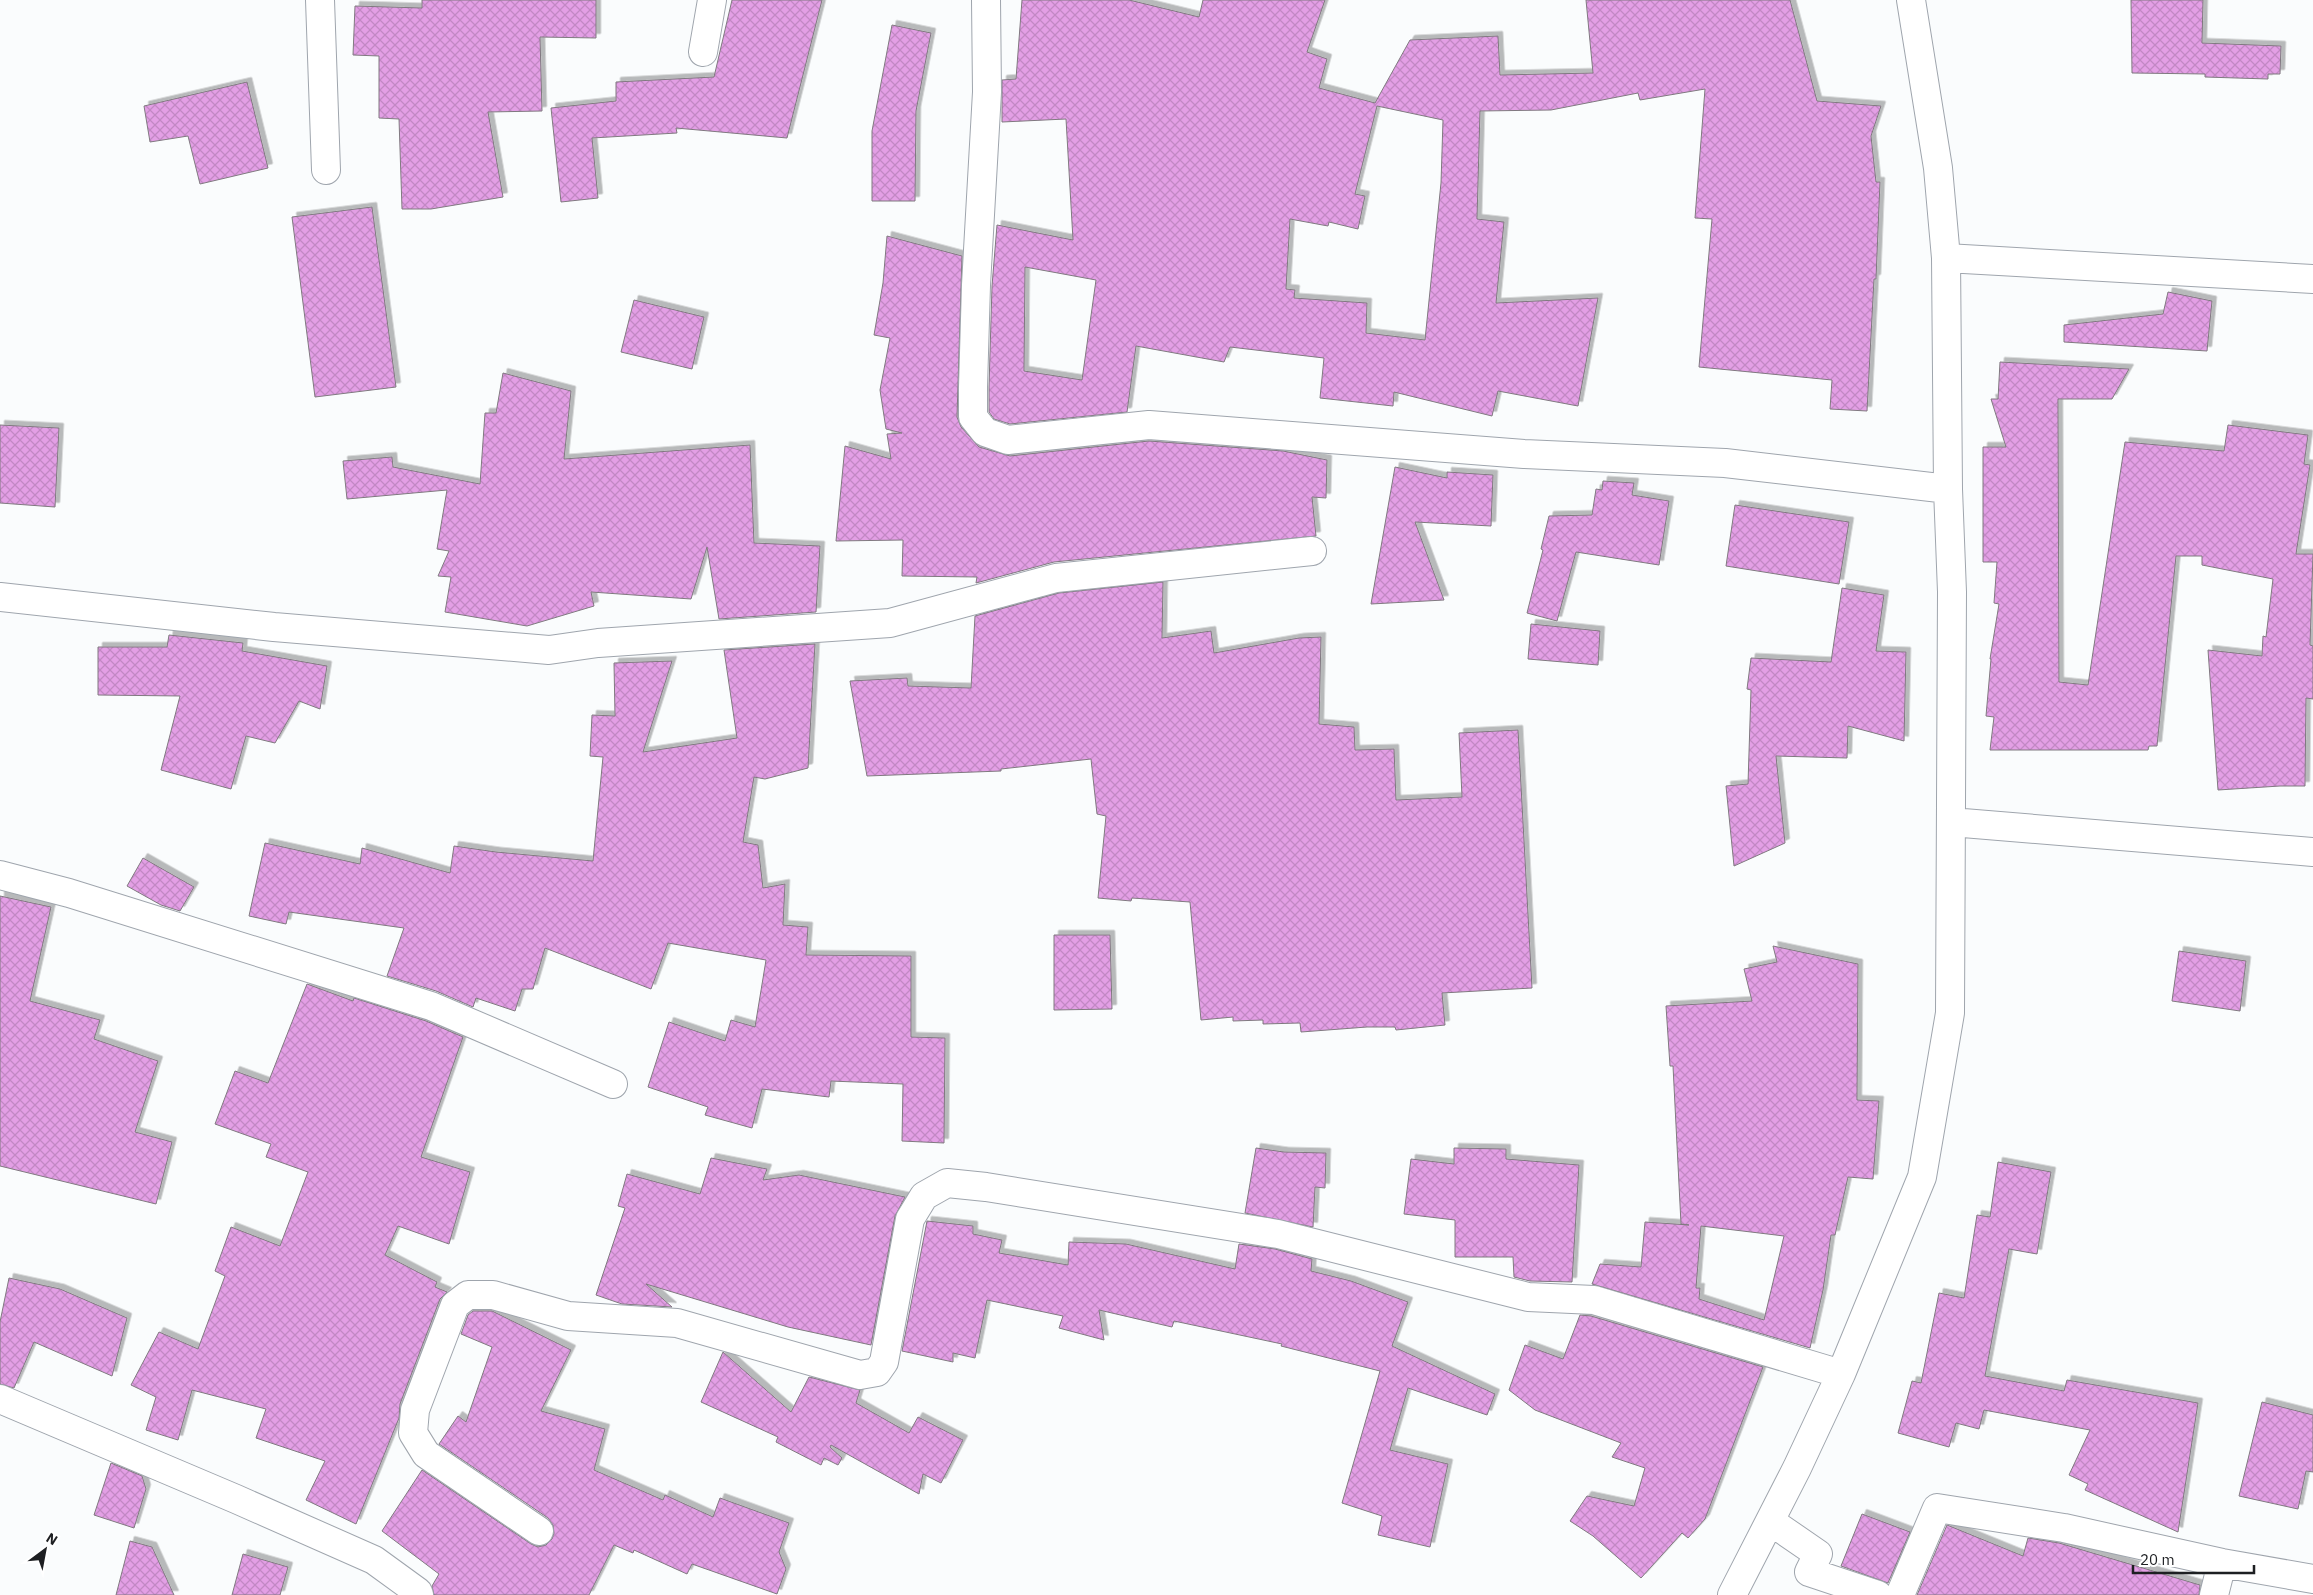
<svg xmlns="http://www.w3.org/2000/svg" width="2313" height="1595" font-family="'IBM Plex Sans',sans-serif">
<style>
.building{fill:url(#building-cross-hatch);stroke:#807980;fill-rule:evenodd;filter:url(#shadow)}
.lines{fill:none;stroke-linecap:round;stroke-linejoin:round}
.minor-casing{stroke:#9fa5ad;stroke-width:30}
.minor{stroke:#fff;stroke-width:28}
</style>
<defs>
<pattern id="building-cross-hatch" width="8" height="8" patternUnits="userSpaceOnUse" patternTransform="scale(1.25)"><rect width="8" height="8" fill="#e39fe5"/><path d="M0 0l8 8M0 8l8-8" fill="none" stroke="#c288c4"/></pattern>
<filter id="shadow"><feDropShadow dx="4.5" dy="-4.5" stdDeviation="0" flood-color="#0004"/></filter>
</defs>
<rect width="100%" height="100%" fill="#fafcfd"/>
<path class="building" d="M422 0H596V38L540 37 542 111 488 112 503 197 431 209H402L399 119 379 118V56L353 55 355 6 422 8Z
M732 0H822L787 138 676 128 677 133 592 138 598 198 561 202 551 108 616 101V82L714 77Z
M1022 0H1129L1199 17 1203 0H1325L1307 52 1327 59 1319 88 1375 103 1410 40 1498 36 1500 75 1593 73 1586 0H1790L1817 101 1881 106 1871 136 1876 182H1880L1876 279H1874L1867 411 1830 409 1832 380 1699 367 1712 219 1695 218 1705 89 1640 100 1638 93 1551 110 1480 111 1477 219 1504 222 1496 303 1598 298 1578 406 1498 391 1492 416 1394 392 1393 406 1320 398 1324 358 1230 347 1224 362 1136 346 1127 412 1010 424 994 419 989 412V387L992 286 997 225 1073 240 1066 119 1002 122V80L1016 79ZM1377 106 1443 120 1441 183 1425 340 1366 333 1367 303 1294 298 1295 290 1286 289 1290 219 1328 226 1329 222 1358 229 1365 196 1355 194ZM1025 267 1096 280 1082 380 1024 371Z
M2131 0H2203L2202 43 2281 46 2280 74H2268V79L2205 77V74L2132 73Z
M892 25 931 33 916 111 915 201H872V131Z
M247 82 268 168 200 184 188 136 150 142 144 106Z
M372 207 396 387 315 397 292 217Z
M887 236 962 256 957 417 961 427 979 447 1010 456 1149 441 1283 451 1327 460 1326 498 1312 497 1316 536 1054 562 976 583 977 577 902 576 903 540 836 541 845 446 891 459 887 434 902 433 886 429 880 390 890 338 874 335 883 283Z
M2168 292 2212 301 2207 351 2064 342V325L2163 314Z
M634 300 704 317 692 369 621 352Z
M2000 362 2129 369 2112 399H2058L2059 682 2088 685 2125 442 2224 451 2228 425 2308 435 2304 464 2310 465 2296 554H2313L2310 645 2313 646V699L2306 698 2305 786H2280L2218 790 2208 650 2262 656 2263 636 2266 637 2273 579 2202 565V556H2176L2157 746H2149L2148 750H1990L1994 717 1986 716 1991 659H1990L1999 604 1994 603 1997 562H1983V447H2006L1991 399H1998Z
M503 373 571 391 564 459 750 445 754 543 820 546 816 612 719 619 707 547 691 599 591 592 594 606 527 626 445 612 451 577 438 576 449 551 437 549 447 490 347 499 343 461 392 457 393 467 480 484 485 413H496Z
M0 425 59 428 55 507 0 503Z
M1395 467 1447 478V472L1493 475 1491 526 1415 522 1444 600 1371 604Z
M1603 481 1634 483 1632 495 1669 501 1659 565 1576 552 1557 621 1527 613 1543 550 1541 549 1549 516 1592 515 1596 489 1602 490Z
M1735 505 1849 522 1839 584 1726 566Z
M1163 582 1162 638 1211 631 1214 653 1299 638 1321 637 1319 724 1354 727 1355 750 1394 749 1396 800 1462 797 1459 733 1518 730 1532 988 1442 993 1445 1025 1396 1030 1395 1027H1367L1301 1032 1300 1023 1263 1024V1020L1233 1021V1017L1201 1020 1190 902 1132 898 1131 901 1098 898 1106 816 1097 814 1091 759 1001 769V771L867 776 850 681 907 678 908 686 971 688 975 616 1059 593Z
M1842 588 1884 595 1876 651 1906 652 1904 741 1848 726 1847 758 1776 756 1785 843 1734 866 1726 786 1748 784 1751 690 1747 689 1751 658 1831 662Z
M1531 624 1600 631 1598 665 1528 659Z
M169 635 243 643 242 651 327 666 320 709 299 701 275 743 246 736 231 789 161 770 180 696 98 695V647H167Z
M815 644 808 768 765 779 754 777 743 842 758 845 763 888 785 884 783 925 808 927 806 955 911 956V1037L945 1038 944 1143 902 1141 903 1084 831 1081 829 1097 762 1089 752 1128 705 1115 708 1107 648 1087 669 1022 725 1041 731 1020 755 1027 766 960 668 943 651 989 545 948 533 989H522L515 1011 476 998 473 1007 436 991 387 976 404 928 289 912 286 924 249 916 265 843 360 864 362 848 450 873 454 846 496 852 593 861 603 757 590 756 592 715 615 716 614 663 672 661 643 752 737 738 724 650Z
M143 858 194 887 180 911 161 905 127 886Z
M0 896 51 907 30 1001 100 1020 94 1039 158 1061 135 1132 172 1142 156 1204 0 1166Z
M1054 935H1110L1112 1009 1054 1010Z
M1773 946 1858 964 1857 1100 1879 1101 1873 1179 1848 1177 1835 1235H1831L1823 1290 1810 1348 1592 1284 1600 1264 1641 1267 1645 1222 1689 1225 1681 1224 1673 1066H1670L1666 1006 1752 1001 1744 969 1777 962ZM1701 1226 1784 1236 1764 1320 1699 1299 1700 1288H1696Z
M2179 951 2246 961 2240 1011 2172 1001Z
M307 984 353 1001 354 998 426 1021 463 1037 421 1157 470 1172 449 1244 398 1226 385 1255 437 1282 435 1287 447 1292 440 1299 400 1404 399 1418 356 1524 306 1500 325 1461 256 1438 266 1409 192 1390 178 1440 146 1430 156 1397 131 1385 159 1332 198 1349 225 1276 215 1271 231 1227 280 1246 308 1172 266 1157 271 1144 215 1124 235 1071 268 1083Z
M1256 1148 1284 1152 1326 1153 1325 1188 1315 1187 1313 1227 1245 1213Z
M1454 1148 1506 1149V1159L1579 1165 1572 1282 1530 1281 1514 1277 1513 1257H1455V1220L1404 1214 1411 1159 1454 1164Z
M711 1158 767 1169 763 1180 799 1175 905 1197 895 1216 871 1345 788 1327 646 1284 672 1307 622 1304 596 1295 625 1208 618 1206 627 1174 700 1194Z
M1998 1162 2051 1172 2037 1254 2009 1249 1985 1376 2064 1391 2067 1380 2198 1403 2178 1532 2085 1490 2088 1484 2069 1475 2090 1430 1984 1410 1979 1429 1956 1423 1949 1447 1898 1433 1912 1381 1921 1383 1939 1293 1964 1298 1977 1215 1990 1217Z
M927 1221 973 1226V1234L1002 1240 999 1253 1068 1265 1069 1242 1126 1244 1235 1269 1239 1244 1275 1249 1312 1259 1311 1271 1351 1281 1408 1302 1392 1346 1495 1394 1487 1415 1408 1388 1390 1450 1448 1464 1430 1547 1378 1535 1382 1516 1342 1503 1380 1371 1281 1346 1282 1344 1174 1321 1172 1327 1099 1310 1104 1340 1059 1328 1063 1316 987 1300 975 1358 953 1353V1362L902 1351Z
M9 1278 60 1289 127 1318 112 1376 34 1342 14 1388 0 1384V1322Z
M473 1311H492L571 1350 541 1411 605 1429 594 1470 663 1500 665 1495 713 1517 720 1498 789 1523 779 1552 786 1569 777 1594 692 1564 687 1574 634 1550 633 1553 614 1545 589 1595H434L432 1586 439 1574 382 1531 422 1470 531 1544 538 1547 546 1545 552 1539 554 1533 553 1525 548 1518 439 1444 458 1416 466 1422 492 1347 461 1334 468 1315Z
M1580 1315 1591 1316 1763 1367 1705 1519 1688 1538 1682 1533 1641 1578 1593 1536 1570 1521 1587 1496 1634 1506 1645 1468 1612 1457 1621 1443 1535 1410 1509 1390 1525 1345 1563 1359Z
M723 1352 791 1412 809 1377 860 1390 856 1403 909 1433 918 1417 963 1440 941 1483 923 1474 919 1494 831 1445 830 1447 842 1458 838 1465 824 1458 821 1465 776 1442 778 1437 701 1402Z
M2262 1402 2313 1415V1472L2306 1471 2298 1509 2239 1496Z
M111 1463 142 1476 146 1489 134 1528 94 1515Z
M1862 1514 1910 1532 1888 1583 1841 1566Z
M1947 1525 2023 1556 2028 1538 2059 1543 2200 1585 2199 1595H1917Z
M130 1541 152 1547 174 1595H116Z
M243 1554 288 1567 280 1595H232Z"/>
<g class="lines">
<defs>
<path id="minor" d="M320 0 326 170
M986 0 987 92 976 285 973 387V417L985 432 1008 440 1149 425 1524 454 1725 463 1948 489
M703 52 712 0
M1946 258 2313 279
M0 597 274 627 549 650 598 643 890 623 1056 578 1312 551
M1951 822 2313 852
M0 875 69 893 431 1006 613 1084
M0 1399 236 1499 374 1560 418 1592 419 1595
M1770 1521 1818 1554 1809 1572 1878 1595
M539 1531 426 1454 413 1433 415 1410 455 1305 468 1295H493L568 1316 677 1323 860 1375 877 1372 884 1362 910 1219 924 1196 947 1183 986 1187 1278 1234 1528 1297 1594 1300 1841 1374
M1732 1595 1797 1468 1841 1374 1922 1177 1950 1013 1952 592 1948 489 1946 258 1938 168 1911 0
M1900 1595 1937 1508 2064 1528 2222 1563 2313 1579
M2214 1595 2222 1563"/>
</defs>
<use href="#minor" class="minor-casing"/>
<use href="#minor" class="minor"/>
</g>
<g transform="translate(45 1550) rotate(32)" stroke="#ffffff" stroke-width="4" paint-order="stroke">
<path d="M0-4L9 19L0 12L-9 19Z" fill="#1d1f22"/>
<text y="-8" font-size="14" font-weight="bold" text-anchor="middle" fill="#1d1f22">N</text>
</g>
<path d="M2133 1565v8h121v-8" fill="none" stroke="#1d1f22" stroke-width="2.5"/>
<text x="2140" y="1565" font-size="15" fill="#1d1f22" stroke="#ffffff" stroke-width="4" paint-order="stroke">20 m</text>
</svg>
